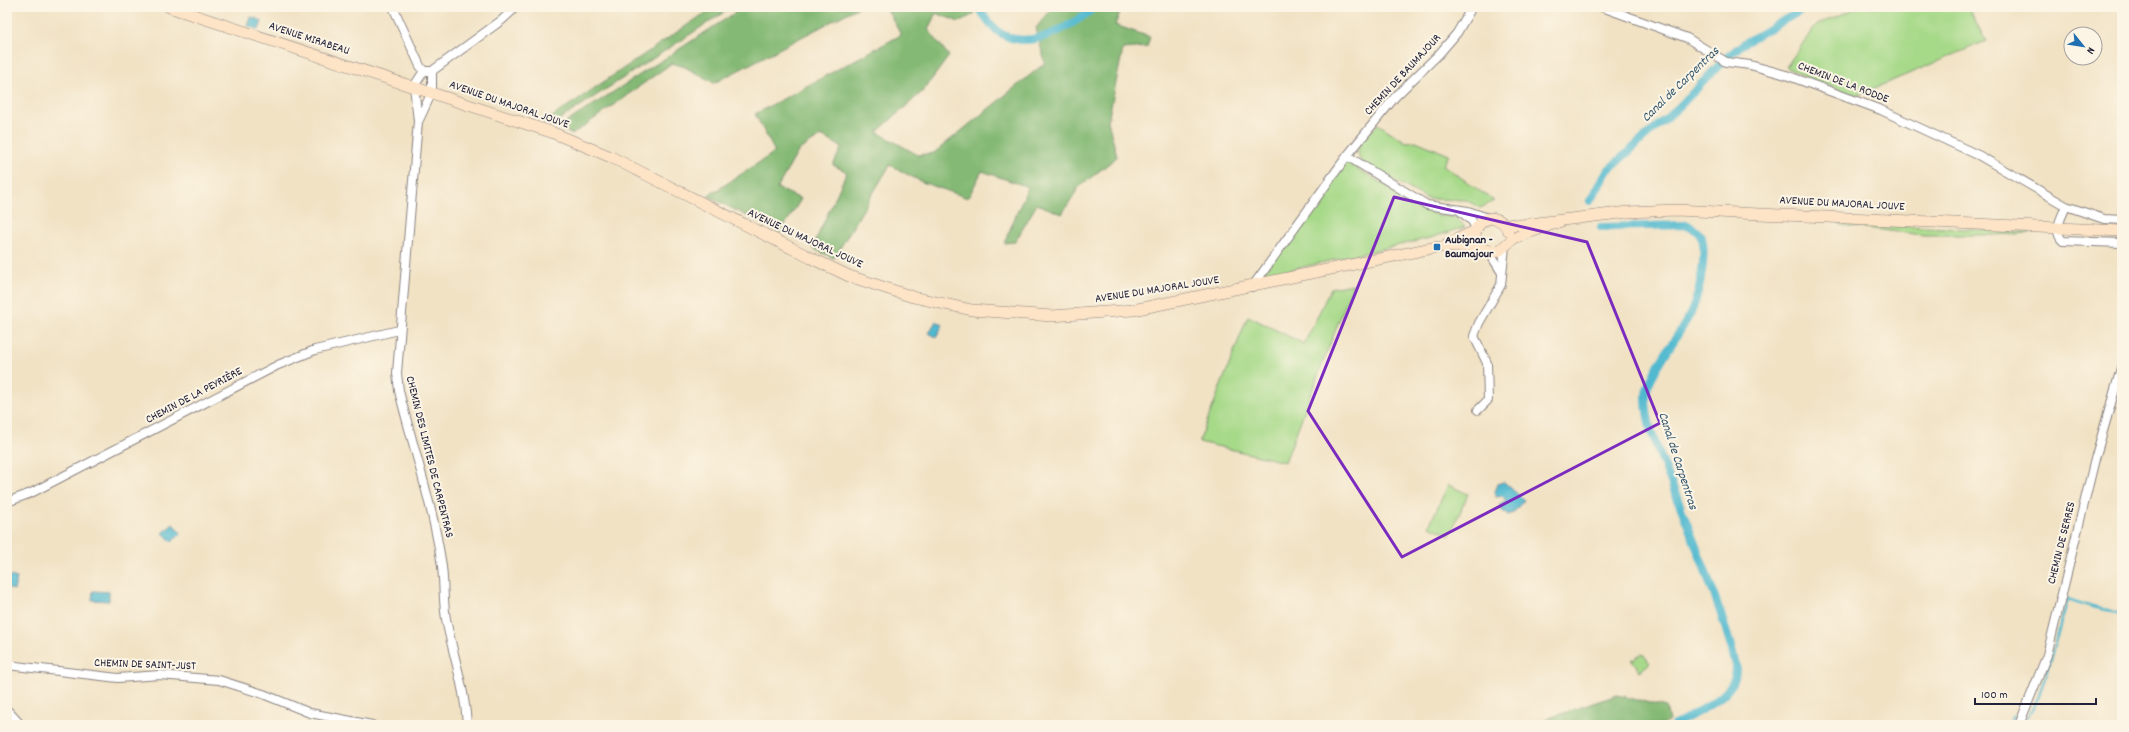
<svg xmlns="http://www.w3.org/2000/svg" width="2129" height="732" font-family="Dekko,sans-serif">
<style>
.green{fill:#a6d988;stroke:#647e62}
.forest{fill:#84b974;stroke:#536e58}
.water{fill:#51b9cf;stroke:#3a6e85}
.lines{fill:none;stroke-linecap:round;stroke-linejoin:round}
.stream{stroke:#51b9cf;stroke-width:2.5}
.canal{stroke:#51b9cf;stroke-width:8}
.street-casing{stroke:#8a8280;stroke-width:10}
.secondary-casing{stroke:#8a8280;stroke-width:12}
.street{stroke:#fff;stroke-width:8}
.secondary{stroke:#fee4c6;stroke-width:11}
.marked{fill:none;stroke:#7b2cbf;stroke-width:3;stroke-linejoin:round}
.poi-dot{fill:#1f6fb2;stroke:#fcf5e5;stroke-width:1.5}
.labels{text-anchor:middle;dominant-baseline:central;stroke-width:4;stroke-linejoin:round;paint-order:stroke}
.street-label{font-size:12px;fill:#22223b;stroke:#fcf5e5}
.poi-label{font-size:12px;font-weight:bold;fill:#22223b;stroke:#fcf5e5;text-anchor:start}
.water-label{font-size:13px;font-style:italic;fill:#32576f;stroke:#fcf5e5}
</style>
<rect width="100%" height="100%" fill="#fcf5e5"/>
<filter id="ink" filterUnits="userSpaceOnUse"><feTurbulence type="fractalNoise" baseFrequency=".025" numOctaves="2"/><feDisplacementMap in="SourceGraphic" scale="8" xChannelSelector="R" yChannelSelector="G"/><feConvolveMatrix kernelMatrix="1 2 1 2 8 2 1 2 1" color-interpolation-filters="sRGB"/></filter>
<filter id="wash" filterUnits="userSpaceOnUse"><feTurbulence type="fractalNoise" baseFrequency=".012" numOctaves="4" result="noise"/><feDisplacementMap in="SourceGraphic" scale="16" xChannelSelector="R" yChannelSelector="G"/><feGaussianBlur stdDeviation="0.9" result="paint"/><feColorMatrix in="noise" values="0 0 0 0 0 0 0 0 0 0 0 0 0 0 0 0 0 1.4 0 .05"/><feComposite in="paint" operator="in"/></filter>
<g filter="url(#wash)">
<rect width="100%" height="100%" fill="#f1e2c4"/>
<path class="green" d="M1859 7H1968L1986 41 1856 96 1805 77 1786 67 1816 25Z
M1378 124 1406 142 1416 141 1449 155 1443 165 1494 201 1480 208 1466 200 1428 199 1362 163C1351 144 1365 138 1378 124Z
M1346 162 1434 214 1457 218 1465 227 1430 238 1268 275 1265 271Z
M1840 223 2029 232 2030 233 1993 235H1923L1841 225Z
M1353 284 1285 462 1199 442 1248 316 1304 344 1331 288Z
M1448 485 1468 494 1450 535 1429 526Z
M1642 653 1650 663 1640 671 1632 660Z"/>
<path class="forest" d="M714 7H732L551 125 543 123Z
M744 7H859L714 83 685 67 672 63 573 134 560 129 567 122Z
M886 7H975L974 14 959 22 936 13 928 29 949 56 923 91 877 132 918 155 934 153 1045 63 1036 28 1053 7H1122L1115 25 1150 37 1147 47 1123 49 1108 121 1117 157 1079 187 1062 214 1037 204 1015 242 1004 243 1028 187 982 171 968 198 922 182 890 165 834 258 812 248 847 172 833 165 842 147 821 136 799 150 777 188 801 199 780 233 708 196 775 152 755 114 901 35Z
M1617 695 1666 707 1669 721 1663 725H1528Z"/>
<path class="water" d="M251 17 262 21 259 30 248 26Z
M936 321 943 325 936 337 929 333Z
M1504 482 1524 500 1513 513 1508 515 1500 509V504L1506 500 1502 496 1496 497 1494 492 1497 484Z
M173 524 181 533 172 542 163 533Z
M7 575 17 578 14 590 7 588Z
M93 591 109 592V601L92 600Z"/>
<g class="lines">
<path class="stream" d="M2027 718 2039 696 2068 599 2092 607 2122 613
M2009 725 2013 717H2020"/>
<path class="canal" d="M979 7C982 12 985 18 989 23 1020 59 1066 30 1095 7
M1590 201 1608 170 1680 106 1727 57 1743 44 1807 7
M1601 227 1688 225C1706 235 1704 244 1703 263 1701 282 1697 302 1688 318 1679 335 1646 379 1646 395 1645 428 1663 460 1674 490 1696 547 1721 606 1736 665 1736 669 1736 673 1735 677 1730 698 1692 715 1674 725"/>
</g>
</g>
<g filter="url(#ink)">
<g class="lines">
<defs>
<path id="street" d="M393 7 420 66 424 71
M1602 7 1687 38 1726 62 1750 65 1786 75 1881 110 1980 156 2066 206 2104 219 2122 220
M424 71 414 86 418 121 397 373 399 391C413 447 432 503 441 560 445 581 442 602 447 624 454 658 465 689 467 725
M424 71H432L502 20 516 7
M419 120 432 92V71
M1347 156 1427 205 1468 211 1488 218
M2066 206C2062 217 2052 231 2063 241L2122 243
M1459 210 1472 221 1476 228
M1489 252 1502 273
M1252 287 1347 156 1395 97 1439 54 1457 33 1472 7
M1478 410 1488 400 1487 363 1474 336 1479 323 1501 285 1505 246
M7 502 31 493 278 365 315 350 399 330
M7 665 118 678 160 675 219 680 263 694 310 713 372 725
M7 710 21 725
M2019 725 2047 655 2095 459 2122 365"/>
<path id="secondary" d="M169 7 551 132 611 157 811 258 849 276 913 297 972 310 1052 316 1133 310 1437 247 1472 246 1495 252 1500 250 1514 238 1561 221
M1505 224 1521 225 1628 212 1676 210 2122 231
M1447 244 1475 231
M1482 249C1461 229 1494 203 1508 230"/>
</defs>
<use href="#street" class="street-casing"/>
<use href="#secondary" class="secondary-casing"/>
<use href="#street" class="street"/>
<use href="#secondary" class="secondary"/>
</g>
</g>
<path class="marked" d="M1394 197 1587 242 1660 423 1402 557 1308 411Z"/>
<rect class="poi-dot" x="1433" y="243" width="8" height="8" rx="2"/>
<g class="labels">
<g class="street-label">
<text transform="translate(309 39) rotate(18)">AVENUE MIRABEAU</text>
<text transform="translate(1403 75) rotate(-47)">CHEMIN DE BAUMAJOUR</text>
<text transform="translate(1843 83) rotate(21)">CHEMIN DE LA RODDE</text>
<text transform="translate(509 105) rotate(19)">AVENUE DU MAJORAL JOUVE</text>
<text transform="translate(1842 204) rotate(3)">AVENUE DU MAJORAL JOUVE</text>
<text transform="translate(805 239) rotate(25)">AVENUE DU MAJORAL JOUVE</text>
<text transform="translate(1157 290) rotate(-9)">AVENUE DU MAJORAL JOUVE</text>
<text transform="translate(194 396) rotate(-28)">CHEMIN DE LA PEYRIÈRE</text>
<text transform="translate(429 457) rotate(76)">CHEMIN DES LIMITES DE CARPENTRAS</text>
<text transform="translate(2062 543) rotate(-76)">CHEMIN DE SERRES</text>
<text transform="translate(145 665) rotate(2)">CHEMIN DE SAINT-JUST</text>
</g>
<g class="poi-label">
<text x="1445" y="240">Aubignan -<tspan x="1445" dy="14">Baumajour</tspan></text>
</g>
<g class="water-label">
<text transform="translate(1681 85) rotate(-44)">Canal de Carpentras</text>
<text transform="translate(1677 461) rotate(72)">Canal de Carpentras</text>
</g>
</g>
<rect width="2129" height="732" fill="none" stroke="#fcf5e5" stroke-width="24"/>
<g transform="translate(2083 46) rotate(120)"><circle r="19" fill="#fcf5e5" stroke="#a5a1a1"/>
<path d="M0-3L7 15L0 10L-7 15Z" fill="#1f6fb2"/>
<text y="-6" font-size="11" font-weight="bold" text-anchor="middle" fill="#22223b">N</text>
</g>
<path d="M1975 698v6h121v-6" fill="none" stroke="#22223b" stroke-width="2"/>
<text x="1981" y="698" font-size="12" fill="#22223b" stroke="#fcf5e5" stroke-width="3" paint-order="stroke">100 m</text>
</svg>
